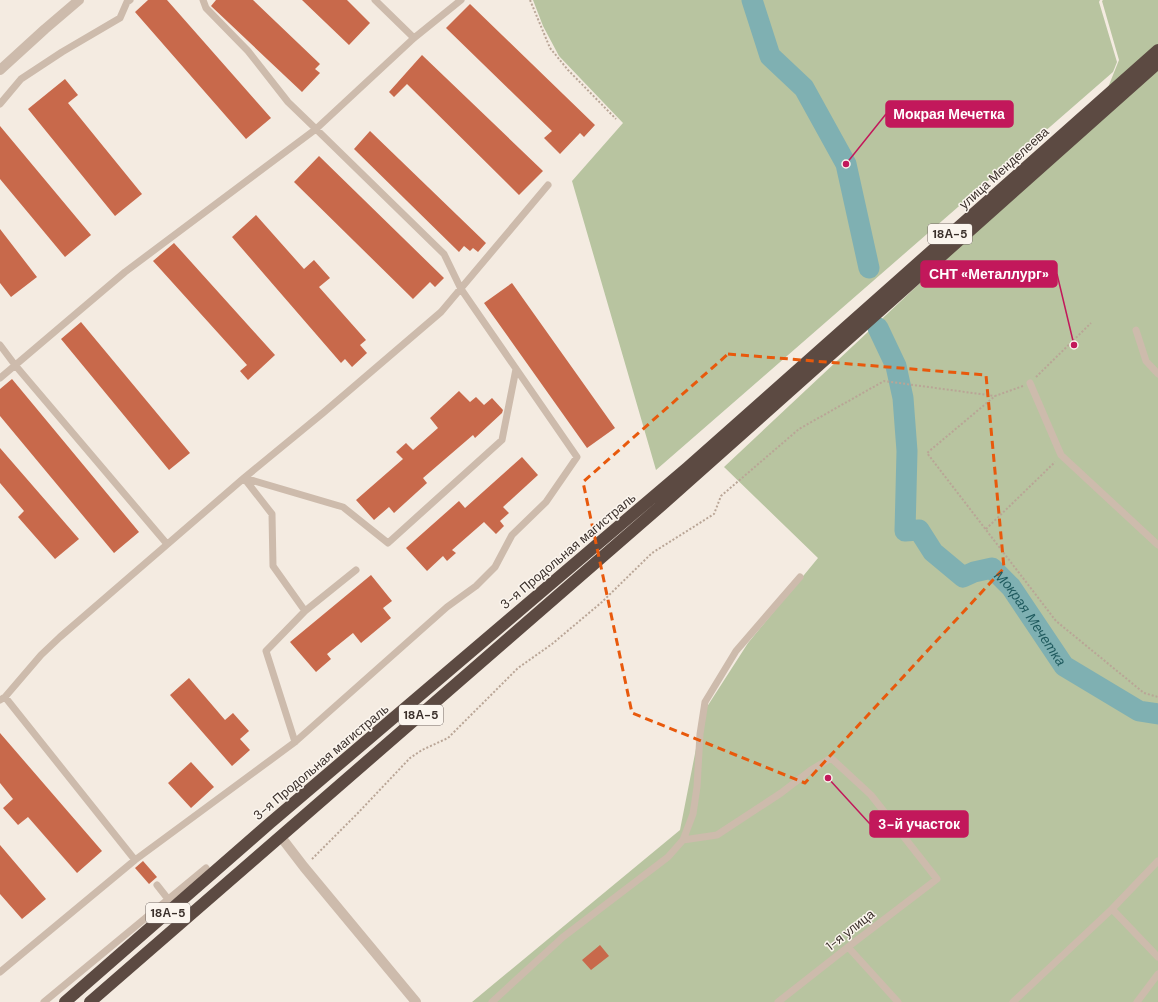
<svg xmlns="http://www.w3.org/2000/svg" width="1158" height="1002" font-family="'DM Sans',sans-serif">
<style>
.green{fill:#b8c4a0}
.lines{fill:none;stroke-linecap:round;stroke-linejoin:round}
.river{stroke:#7fb0b2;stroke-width:21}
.building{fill:#c8694b}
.path{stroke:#b9a596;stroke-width:2;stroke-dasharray:2 2;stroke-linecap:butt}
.lane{stroke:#cdbbac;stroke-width:7}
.street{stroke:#cdbbac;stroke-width:10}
.highway{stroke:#5c4a42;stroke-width:12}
.marked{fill:none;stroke:#e8590c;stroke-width:3;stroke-dasharray:8 5;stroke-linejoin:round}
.labels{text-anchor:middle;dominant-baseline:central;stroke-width:3;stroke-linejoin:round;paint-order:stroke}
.shield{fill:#fbf5ee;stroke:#756b66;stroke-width:1}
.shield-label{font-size:12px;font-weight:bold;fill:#3b302b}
.street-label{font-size:13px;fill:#3b302b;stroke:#fbf5ee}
.water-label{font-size:14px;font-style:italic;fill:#1f5a5e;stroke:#fbf5ee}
.leader{fill:none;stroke:#c2185b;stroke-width:1.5}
.callout-dot{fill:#c2185b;stroke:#fbf5ee;stroke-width:1.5}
.callout{fill:#c2185b;stroke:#c2185b;stroke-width:1.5}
.callout-label{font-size:14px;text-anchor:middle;font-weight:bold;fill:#fff}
</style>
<rect width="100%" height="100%" fill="#f4ebe1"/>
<path class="green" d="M533 0H1100L1099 2 1117 62 1113 72 656 470 572 181 623 123 559 56 543 26Z
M1103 0H1158V1002H472L680 830 703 713 748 643 818 558 724 467 966 240 1093 125 1119 60 1102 1Z"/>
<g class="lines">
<g class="river">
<path d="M752 0 770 56 804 88 846 164 869 268"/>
<path id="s1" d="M878 328 896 366 903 398 907 451 905 531 919 530 933 552 963 577 974 572 992 568 1011 587 1064 666 1139 711 1158 714"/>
</g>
</g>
<path class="building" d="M148 0H167L271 118 246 139 135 12Z
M216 0H253L320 64 315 69 320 73 302 92 211 6Z
M302 0H347L370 23 349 45Z
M470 4 595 125 584 137 580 133 560 154 544 138 552 131 446 28Z
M422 55 543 171 519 195 407 84 394 97 389 92Z
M65 79 78 95 68 103 142 194 115 216 28 109Z
M0 126 91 235 65 257 0 179Z
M370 131 486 243 478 252 473 248 470 251 464 246 459 252 354 149Z
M319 156 444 278 435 287 430 282 413 299 294 182Z
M256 215 304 269 314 260 330 278 319 287 366 340 360 345 367 353 352 367 345 359 341 363 232 237Z
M0 229 37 277 11 297 0 283Z
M174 243 275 355 248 380 240 371 247 365 153 261Z
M512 283 615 428 587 448 484 303Z
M81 322 190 453 169 470 61 339Z
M12 379 139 532 114 553 0 416V389Z
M459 391 470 402 476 397 484 405 492 398 503 410 502 413 475 438 473 435 423 478 427 483 394 513 389 507 374 520 356 500 403 459 396 452 406 443 413 450 438 428 430 418Z
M0 448 79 539 55 559 18 517 24 511 0 483Z
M522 457 538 475 503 507 509 513 500 521 504 526 496 534 484 522 452 550 456 553 447 561 443 556 427 571 406 548 459 501 465 508Z
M371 575 392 601 383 608 391 618 361 643 353 633 327 654 331 659 316 672 290 642Z
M189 678 225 720 233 713 249 731 240 739 250 750 232 766 170 695Z
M0 733 102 851 77 873 28 817 18 825 3 808 13 799 0 783Z
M191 762 214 787 191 808 168 783Z
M0 845 46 899 22 919 0 894Z
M143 861 157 877 149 884 135 868Z
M600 945 609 956 591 970 582 960Z"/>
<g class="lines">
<path class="path" d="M530 0 550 48 568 70 616 119
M1036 377 1091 323
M1023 386 995 396 927 453 1056 621 1144 693 1158 697
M986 529 1055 462
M312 859 357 814 410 758 422 750 448 738 518 668 552 644 602 602 652 553 714 514 721 496 799 429 884 381 995 396"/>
<path class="lane" d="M375 0 414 38
M0 104 21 79 62 52 120 18 127 2 130 0
M1136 330 1146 361 1158 374
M0 345 15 365 167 544
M0 378 125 272 316 129 414 38 461 0
M1030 383 1061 455 1158 545
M244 478 343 507 388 543 502 440 516 369
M244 478 272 514 273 566 305 611
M5 697 135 860
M0 700 5 697 41 655 60 637 244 478 323 413 441 312 548 185
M295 742 266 651 305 611 356 570
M683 840 693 814 697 787 700 734 705 702 736 651 800 577
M157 885 168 899
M1112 909 1158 957
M848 947 898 1002
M0 972 135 860 295 742 447 607 476 586 495 567 512 535 546 502 577 457 461 289 444 254 316 129 288 102 248 51 206 8 203 0
M44 1002 206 868
M492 1002 563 937 668 857 683 840 717 835 781 793 811 770 831 758 871 795 937 879 848 947 778 1002
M1013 1002 1112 909 1158 861
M1137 1002 1158 974"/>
<path class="street" d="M0 70 45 29 79 0
M281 837 304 867 416 1002"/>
<path class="highway" d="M65 1002 270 823 687 468 1158 50
M90 1002 662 505 1158 63"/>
</g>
<path class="marked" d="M728 354 986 375 1004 568 805 783 632 713 583 482Z"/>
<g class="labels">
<g class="shield">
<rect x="928" y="224" width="44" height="20" rx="3"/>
<rect x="399" y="705" width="44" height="20" rx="3"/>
<rect x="146" y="903" width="44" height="20" rx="3"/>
</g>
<g class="shield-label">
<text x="950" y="234">18А-5</text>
<text x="421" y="715">18А-5</text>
<text x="168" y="913">18А-5</text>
</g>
<g class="street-label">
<text transform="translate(1004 168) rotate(-42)">улица Менделеева</text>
<text transform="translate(568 551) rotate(-40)">3-я Продольная магистраль</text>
<text transform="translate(321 762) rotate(-40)">3-я Продольная магистраль</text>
<text transform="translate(850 930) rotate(-38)">1-я улица</text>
</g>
<g class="water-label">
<text stroke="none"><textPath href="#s1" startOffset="381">Мокрая Мечетка</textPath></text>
</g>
</g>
<path class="leader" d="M846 164L886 114M1074 345L1057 274M828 778L870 824"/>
<g class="callout-dot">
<circle cx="846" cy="164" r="4"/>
<circle cx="1074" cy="345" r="4"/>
<circle cx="828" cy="778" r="4"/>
</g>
<g class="callout">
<rect x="886" y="101" width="127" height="26" rx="4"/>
<rect x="921" y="261" width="136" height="26" rx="4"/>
<rect x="870" y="811" width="98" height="26" rx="4"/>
</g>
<g class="callout-label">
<text x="949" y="119">Мокрая Мечетка</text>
<text x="989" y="279">СНТ «Металлург»</text>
<text x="919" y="829">3-й участок</text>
</g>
</svg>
